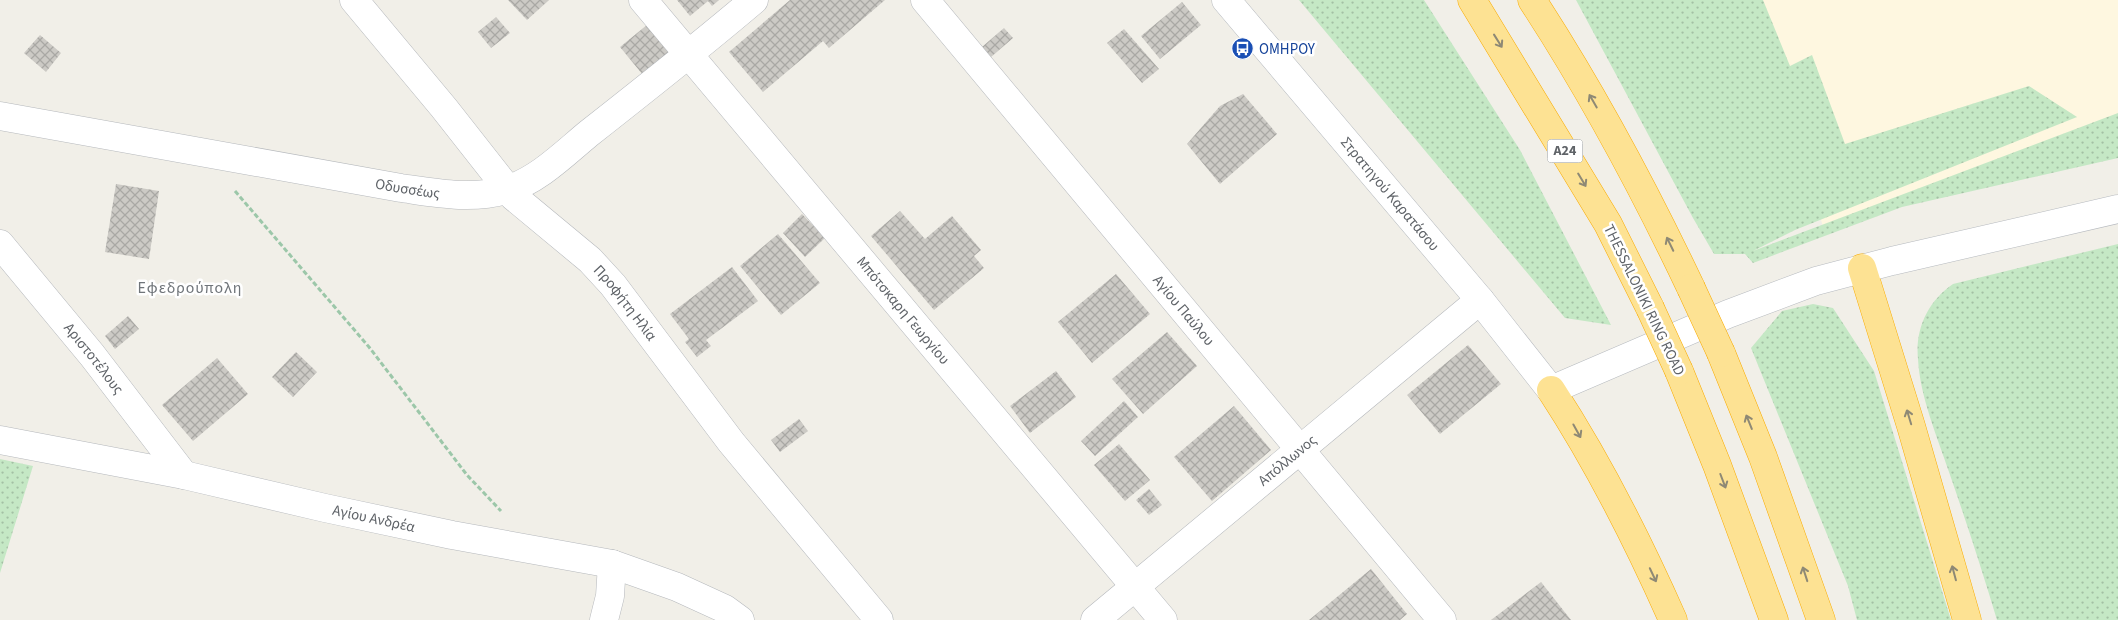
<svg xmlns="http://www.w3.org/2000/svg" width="2118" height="620" font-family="'Source Sans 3',sans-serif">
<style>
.commercial{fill:#fef7e0}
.grass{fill:url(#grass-dots)}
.building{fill:url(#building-cross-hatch)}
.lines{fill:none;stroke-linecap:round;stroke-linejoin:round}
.street-casing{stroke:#b5b8bc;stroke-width:29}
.secondary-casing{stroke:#b6babf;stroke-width:29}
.highway-casing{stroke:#f9ab00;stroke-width:29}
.path{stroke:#9cc7a9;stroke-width:3;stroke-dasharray:5 2.5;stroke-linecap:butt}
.street{stroke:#fff;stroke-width:28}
.secondary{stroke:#fff;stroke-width:28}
.highway{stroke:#fde293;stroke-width:28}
.highway-bridge-casing{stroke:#f9ab00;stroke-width:29;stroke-linecap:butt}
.highway-bridge{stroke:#fde293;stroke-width:28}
.oneway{stroke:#8e8975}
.labels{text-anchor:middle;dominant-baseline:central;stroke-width:5;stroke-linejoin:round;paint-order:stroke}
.shield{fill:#fff;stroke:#8f9295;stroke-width:1}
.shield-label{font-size:14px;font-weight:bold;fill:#5f6368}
.transit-label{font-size:15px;fill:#164399;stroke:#fff;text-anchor:start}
.street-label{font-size:15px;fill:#5f6368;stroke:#fff}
.neighbourhood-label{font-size:16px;letter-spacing:1px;fill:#70757a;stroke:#fff}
</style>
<defs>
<pattern id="grass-dots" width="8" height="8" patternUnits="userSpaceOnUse" patternTransform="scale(1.25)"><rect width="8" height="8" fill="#c5e8c5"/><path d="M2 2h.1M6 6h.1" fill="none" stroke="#a3c0a4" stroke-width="1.8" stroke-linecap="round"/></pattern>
<pattern id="building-cross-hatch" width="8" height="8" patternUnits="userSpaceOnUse" patternTransform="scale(1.25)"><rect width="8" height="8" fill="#cccac5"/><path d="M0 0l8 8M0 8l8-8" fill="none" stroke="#a9a8a4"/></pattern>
</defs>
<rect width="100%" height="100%" fill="#f1efe8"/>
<path class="commercial" d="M1689 0H2118V117L1824 229 1797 150Z"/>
<path class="grass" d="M1299 0H1424L1520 150 1611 325 1565 318Z
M1576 0H1763L1790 66 1812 55 1845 144 2029 86 2077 117 1795 230 1753 251 2118 113V158L1902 207 1753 263 1745 254H1714L1693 218Z
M2118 244V620H1997C1982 570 1966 521 1949 472 1937 436 1920 397 1918 359 1915 329 1928 301 1953 284Z
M1813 304 1833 308 1874 371 1951 620H1857L1848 586 1751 348 1782 311Z
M0 459 33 466 0 573Z"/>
<path class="building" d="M508 0H549L527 20Z
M677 0H719L712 6 708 1 690 16Z
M790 0H885L829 48 823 41 763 92 729 52Z
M1182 2 1201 25 1160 59 1141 36Z
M496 17 510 33 491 48 478 32Z
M647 25 670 54 643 75 620 47Z
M1004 28 1013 38 991 57 982 47Z
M1124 29 1159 69 1142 83 1107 43Z
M40 35 61 53 46 72 24 53Z
M1243 94 1277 134 1220 184 1187 144 1220 106Z
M116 184 159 191 149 259 105 252Z
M900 211 925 239 952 216 981 250 974 256 984 268 934 310 871 236Z
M802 214 825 238 805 257 783 233Z
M778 234 820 283 781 315 740 266Z
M732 267 758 301 706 340 711 346 697 357 685 342 689 339 670 314Z
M1116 274 1150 314 1092 363 1058 322Z
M128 316 139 329 115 349 105 336Z
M1167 332 1197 366 1143 414 1112 379Z
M1468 345 1501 384 1440 434 1407 395Z
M296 352 317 372 293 397 272 377Z
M217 358 248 394 193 441 162 405Z
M1056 371 1076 397 1030 433 1010 406Z
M1124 401 1138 417 1095 456 1081 441Z
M1234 406 1271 450 1212 501 1174 457Z
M799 419 808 431 780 452 771 440Z
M1119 444 1150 480 1125 501 1094 465Z
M1149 489 1162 505 1149 515 1136 500Z
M1371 569 1407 614 1400 620H1309Z
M1541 582 1571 620H1491Z"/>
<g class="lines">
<defs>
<g id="street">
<path id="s1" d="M354 0 444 108 514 197 590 260 613 285 731 442 879 620"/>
<path id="s2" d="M643 0 1163 620"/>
<path id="s3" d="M925 0 1442 620"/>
<path id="s4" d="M0 116 401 188C436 193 471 200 506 190 537 181 564 154 588 134 644 90 700 46 754 0"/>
<path id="s5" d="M0 244 92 355 184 475"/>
<path id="s6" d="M0 440 184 475 325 508 452 535 612 564 677 587 725 609 740 620"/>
<path d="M604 620 610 596 612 564"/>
<path id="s7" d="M1095 620 1480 300"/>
</g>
<g id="secondary">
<path id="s8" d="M1226 0 1480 300 1551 390 1728 314 1816 281 1892 261 2118 209"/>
</g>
<path id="highway" d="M1472 0 1608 224 1650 308
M1532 0C1592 92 1644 189 1691 288
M1862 268 1911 426 1967 620
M1721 353 1763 457 1821 620
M1679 371 1717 465 1774 620
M1551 390C1598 462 1638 541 1673 620"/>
</defs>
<use href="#street" class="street-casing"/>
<use href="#secondary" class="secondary-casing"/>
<use href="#highway" class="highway-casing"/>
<path class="path" d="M235 191 369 347 467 475 501 511"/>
<use href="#street" class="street"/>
<use href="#secondary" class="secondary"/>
<use href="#highway" class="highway"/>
<defs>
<path id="highway-bridge" d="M1691 288 1721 353
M1650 308 1679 371"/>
</defs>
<use href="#highway-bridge" class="highway-bridge-casing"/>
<use href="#highway-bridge" class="highway-bridge"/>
</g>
<defs><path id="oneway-shaft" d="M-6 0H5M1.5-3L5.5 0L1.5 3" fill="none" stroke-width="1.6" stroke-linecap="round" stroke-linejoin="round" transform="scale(1.25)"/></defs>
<g class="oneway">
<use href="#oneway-shaft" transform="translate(1498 41) rotate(58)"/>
<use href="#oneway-shaft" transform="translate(1593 101) rotate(-120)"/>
<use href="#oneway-shaft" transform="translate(1582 180) rotate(59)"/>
<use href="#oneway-shaft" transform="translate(1670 244) rotate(-116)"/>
<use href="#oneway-shaft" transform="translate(1909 417) rotate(-107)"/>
<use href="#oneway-shaft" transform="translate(1749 422) rotate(-112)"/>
<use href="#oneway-shaft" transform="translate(1577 431) rotate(61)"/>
<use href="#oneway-shaft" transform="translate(1723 481) rotate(69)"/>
<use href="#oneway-shaft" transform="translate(1954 573) rotate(-105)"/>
<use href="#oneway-shaft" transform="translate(1805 574) rotate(-108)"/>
<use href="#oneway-shaft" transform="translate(1653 575) rotate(65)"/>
</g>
<defs>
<symbol id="bus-disc" viewBox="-11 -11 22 22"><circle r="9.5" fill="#1a4fb4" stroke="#fff"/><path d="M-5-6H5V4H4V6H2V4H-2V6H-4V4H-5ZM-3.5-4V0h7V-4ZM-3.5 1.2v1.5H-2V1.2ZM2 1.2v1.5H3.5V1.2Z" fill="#fff"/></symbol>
</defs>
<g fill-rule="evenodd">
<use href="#bus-disc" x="1230" y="36" width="25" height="25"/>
</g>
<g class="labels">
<rect class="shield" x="1547.5" y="139.5" width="35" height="23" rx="4"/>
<g class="shield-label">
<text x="1565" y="151">Α24</text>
</g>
<g class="transit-label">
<text x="1259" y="49">ΟΜΗΡΟΥ</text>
</g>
<g class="street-label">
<text stroke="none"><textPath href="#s4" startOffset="414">Οδυσσέως</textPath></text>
<text stroke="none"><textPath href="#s8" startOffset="254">Στρατηγού Καρατάσου</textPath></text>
<text transform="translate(1644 300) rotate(64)">THESSALONIKI RING ROAD</text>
<text stroke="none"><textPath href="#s1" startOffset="408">Προφήτη Ηλία</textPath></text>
<text stroke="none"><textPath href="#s2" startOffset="405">Μπότσκαρη Γεωργίου</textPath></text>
<text stroke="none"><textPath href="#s3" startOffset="404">Αγίου Παύλου</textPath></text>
<text stroke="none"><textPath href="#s5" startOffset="148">Αριστοτέλους</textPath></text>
<text stroke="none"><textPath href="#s7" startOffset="250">Απόλλωνος</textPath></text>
<text stroke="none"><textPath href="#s6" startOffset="382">Αγίου Ανδρέα</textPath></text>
</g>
<g class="neighbourhood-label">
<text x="190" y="288">Εφεδρούπολη</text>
</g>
</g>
</svg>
